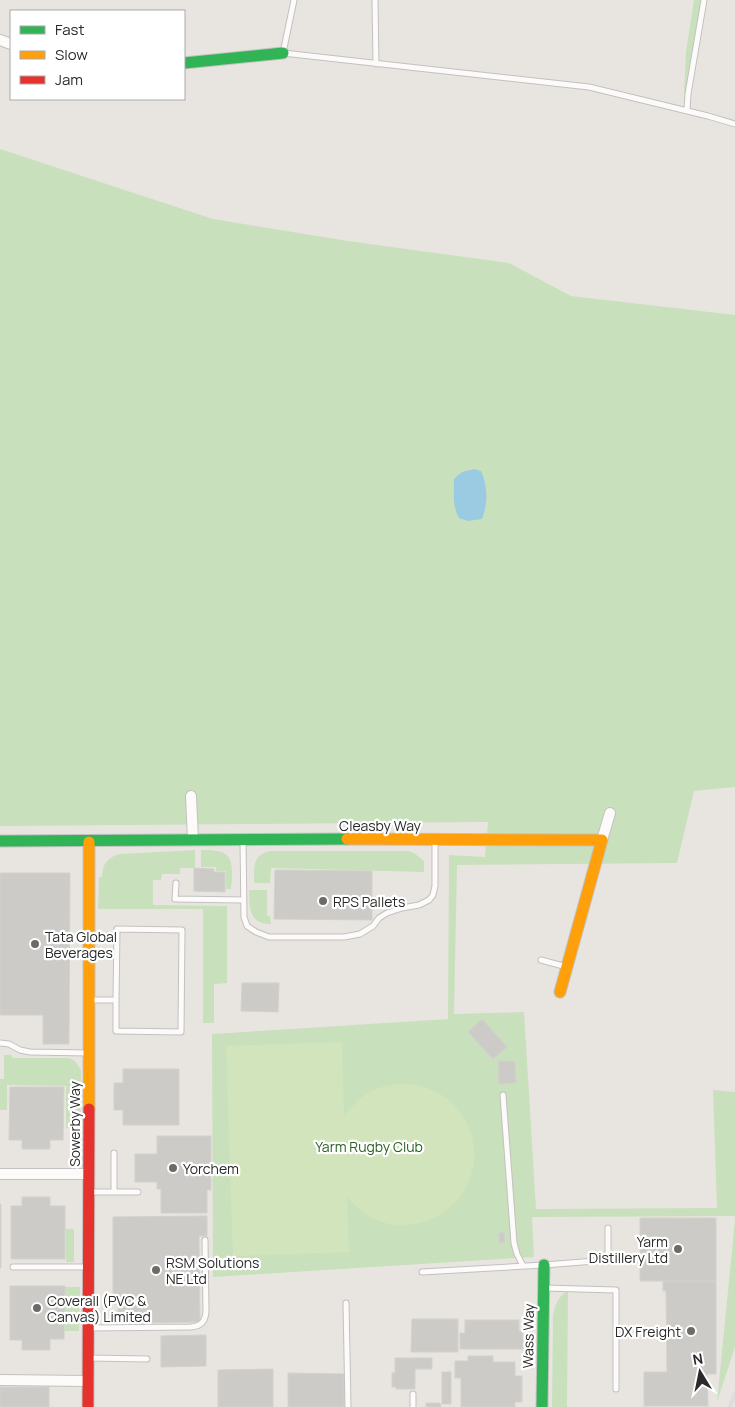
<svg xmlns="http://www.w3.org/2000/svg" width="735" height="1407" font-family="Manrope,sans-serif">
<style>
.green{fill:#c9e0bc}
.pitch{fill:#d2e4bb}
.water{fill:#9bcbe2}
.building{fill:#cdcbc7;stroke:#d3d1cc}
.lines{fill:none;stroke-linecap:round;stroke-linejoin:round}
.lane-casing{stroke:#c2c1c0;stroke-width:7}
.street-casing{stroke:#c2c1c0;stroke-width:12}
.fast-casing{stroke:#c2c1c0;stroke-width:13}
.slow-casing{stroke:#c2c1c0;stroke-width:13}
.jam-casing{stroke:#c2c1c0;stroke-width:13}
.lane{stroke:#fcfbfa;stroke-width:5}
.street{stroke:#fcfbfa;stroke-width:10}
.fast{stroke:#30b455;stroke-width:11}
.slow{stroke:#ff9f0a;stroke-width:11}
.jam{stroke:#e5322d;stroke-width:11}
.rail{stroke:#deddde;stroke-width:4}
.poi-dot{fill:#6c6b6a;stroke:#fff;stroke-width:2}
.labels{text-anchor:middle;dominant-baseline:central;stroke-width:4.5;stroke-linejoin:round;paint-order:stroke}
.street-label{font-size:14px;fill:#2a2a2a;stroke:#fff}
.poi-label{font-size:14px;fill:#2a2a2a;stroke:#fff;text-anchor:start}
.park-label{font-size:14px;fill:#2a6021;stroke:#fff}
</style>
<rect width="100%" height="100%" fill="#e8e5e0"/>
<path class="green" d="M694 0H702L686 93H684L686 52Z
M0 149 213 219 348 241 509 263 571 296 735 315V787L694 791 677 863 457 865 454 1014 524 1012 536 1209 717 1208 713 1090 735 1092V1216L532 1217 534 1257 213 1277 212 1034 448 1019 449 855 485 857 488 822 0 826Z
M195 850V868H180V874H162L161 880H153V905L227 906V983L214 984V1023H203V909H98L99 877H102C102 864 108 857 120 854Z
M201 850C225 850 233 852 232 878 232 883 231 884 231 889H226V871H216V867H201Z
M271 851H409L414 853 424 861V872L271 868 270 883H254C254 868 252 854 271 851Z
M249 890H267V916H270L271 924C248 924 250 907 249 890Z
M4 1055H11L13 1058H69L75 1061 81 1070 80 1129 66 1128V1086L7 1085V1110H0V1079H4Z
M735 1220V1347L717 1402Z
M66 1229H74V1262H66Z
M65 1287H80L79 1331H65Z
M565 1292H568L567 1407H552L553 1316C554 1307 558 1298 565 1292Z"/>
<path class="pitch" d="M342 1042 344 1115C354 1105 363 1094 376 1089 429 1069 483 1111 473 1167 470 1183 463 1196 451 1206 440 1216 426 1224 410 1224 406 1225 400 1226 395 1225 376 1223 359 1211 347 1197L349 1252 233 1256 226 1046Z"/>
<path class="water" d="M474 469 481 471C488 486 488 504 482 519L468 521 459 518C452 506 454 492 454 479L462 472Z"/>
<path class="building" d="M194 868 214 869V872H225V892L194 891Z
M275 870 372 871V920L274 919Z
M0 873H70L69 1044H43V1015H0Z
M242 983H279L278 1012 241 1011Z
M482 1019 507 1047 493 1059 468 1032Z
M498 1061H515L516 1083 499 1084Z
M123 1069H179V1125H123V1110H114V1083H123Z
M10 1087H64L63 1140H50V1149H22V1140H9Z
M157 1136H211V1190H207V1213H161V1189H157V1182H135V1154H157Z
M22 1197H50V1206H65V1259H11V1206H22Z
M0 1204H1V1268H0Z
M207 1216V1236H199L200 1322 118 1323V1304H113V1217Z
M640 1218H716V1281H640Z
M504 1232 505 1242 499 1243V1233Z
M663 1281H716V1374H707L708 1406H644V1372H667L666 1291H663Z
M10 1286H65L64 1339H50V1350H22V1340H10Z
M412 1319H458V1352H411Z
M465 1320H519V1331H523V1349H460V1333H465Z
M206 1335V1366L161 1367V1336Z
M468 1356H493V1362H515V1376H522V1402H515V1407H461V1378H455V1361H468Z
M395 1358H432V1369H415V1389H396V1387H392V1373H395Z
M273 1369V1407H218V1370Z
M442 1372H451V1404H442Z
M288 1373 344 1374V1407H288Z
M0 1387H49V1407H0Z
M426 1403H440L441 1407H426Z"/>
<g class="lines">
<defs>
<path id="lane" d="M294 0 283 53 589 87 708 116 735 124
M375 0 376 64
M687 110 688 94 704 0
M243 840 244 917 247 926 256 932 269 937H344L360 934 373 926 379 918 387 913 402 908 419 905 429 900 433 895 435 886V841
M176 883 175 899 244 900
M541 960 567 967
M90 1000H116L117 929 182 930 181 1032 116 1031V1000
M0 1043 9 1044 20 1050 30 1052 88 1053
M503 1095 514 1243 517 1254 523 1266
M114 1153V1192
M89 1192H138
M13 1267H88
M422 1272 544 1265 608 1260V1228
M544 1288 616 1290V1389
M346 1303 348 1407
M89 1328 191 1327C201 1326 205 1322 206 1312L205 1240
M89 1358 147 1359
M413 1407V1394"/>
<path id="street" d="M0 40 11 44
M191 796 193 840
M602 840 610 813
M0 1174H89
M0 1380 88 1381"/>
<path id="fast" d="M184 63 283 53
M0 841C116 841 231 839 347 839
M542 1407 544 1265"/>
<path id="slow" d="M347 839 602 840 560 992
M89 1109V842"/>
<path id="jam" d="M88 1407 89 1109"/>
</defs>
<use href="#lane" class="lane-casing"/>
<use href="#street" class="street-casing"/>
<use href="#fast" class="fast-casing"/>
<use href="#slow" class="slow-casing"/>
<use href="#jam" class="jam-casing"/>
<use href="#lane" class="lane"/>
<use href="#street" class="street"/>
<use href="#fast" class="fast"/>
<use href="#slow" class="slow"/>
<use href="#jam" class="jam"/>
<path class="rail" d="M730 1407 735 1393"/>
</g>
<g class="poi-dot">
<circle cx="323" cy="901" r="5"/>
<circle cx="35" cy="944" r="5"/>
<circle cx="173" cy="1168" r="5"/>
<circle cx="678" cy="1249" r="5"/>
<circle cx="156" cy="1270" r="5"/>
<circle cx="37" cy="1308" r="5"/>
<circle cx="691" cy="1331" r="5"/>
</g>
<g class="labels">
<g class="street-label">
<text x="380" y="825">Cleasby Way</text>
<text transform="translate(74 1124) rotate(-90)">Sowerby Way</text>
<text transform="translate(528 1336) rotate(-89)">Wass Way</text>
</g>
<g class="poi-label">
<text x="333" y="901">RPS Pallets</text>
<text x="45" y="936">Tata Global<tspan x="45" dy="16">Beverages</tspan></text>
<text x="183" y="1168">Yorchem</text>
<text x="668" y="1241" text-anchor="end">Yarm<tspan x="668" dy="16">Distillery Ltd</tspan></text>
<text x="166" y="1262">RSM Solutions<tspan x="166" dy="16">NE Ltd</tspan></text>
<text x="47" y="1300">Coverall (PVC &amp;<tspan x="47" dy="16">Canvas) Limited</tspan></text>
<text x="681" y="1331" text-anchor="end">DX Freight</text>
</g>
<g class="park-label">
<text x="369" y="1146">Yarm Rugby Club</text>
</g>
</g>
<rect x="10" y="10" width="175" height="90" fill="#ffffff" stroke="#aaaaaa"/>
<rect x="20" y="26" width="25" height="8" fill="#30b455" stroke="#aaaaaa"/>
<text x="55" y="35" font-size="15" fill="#2a2a2a">Fast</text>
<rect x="20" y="51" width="25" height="8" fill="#ff9f0a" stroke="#aaaaaa"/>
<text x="55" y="60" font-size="15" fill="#2a2a2a">Slow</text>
<rect x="20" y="76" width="25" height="8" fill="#e5322d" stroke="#aaaaaa"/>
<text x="55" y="85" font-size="15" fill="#2a2a2a">Jam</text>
<g transform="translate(700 1372) rotate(350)" stroke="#ffffff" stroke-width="4" paint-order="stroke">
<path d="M0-4L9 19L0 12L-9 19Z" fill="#2a2a2a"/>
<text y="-8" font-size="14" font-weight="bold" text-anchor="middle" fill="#2a2a2a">N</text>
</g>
</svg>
